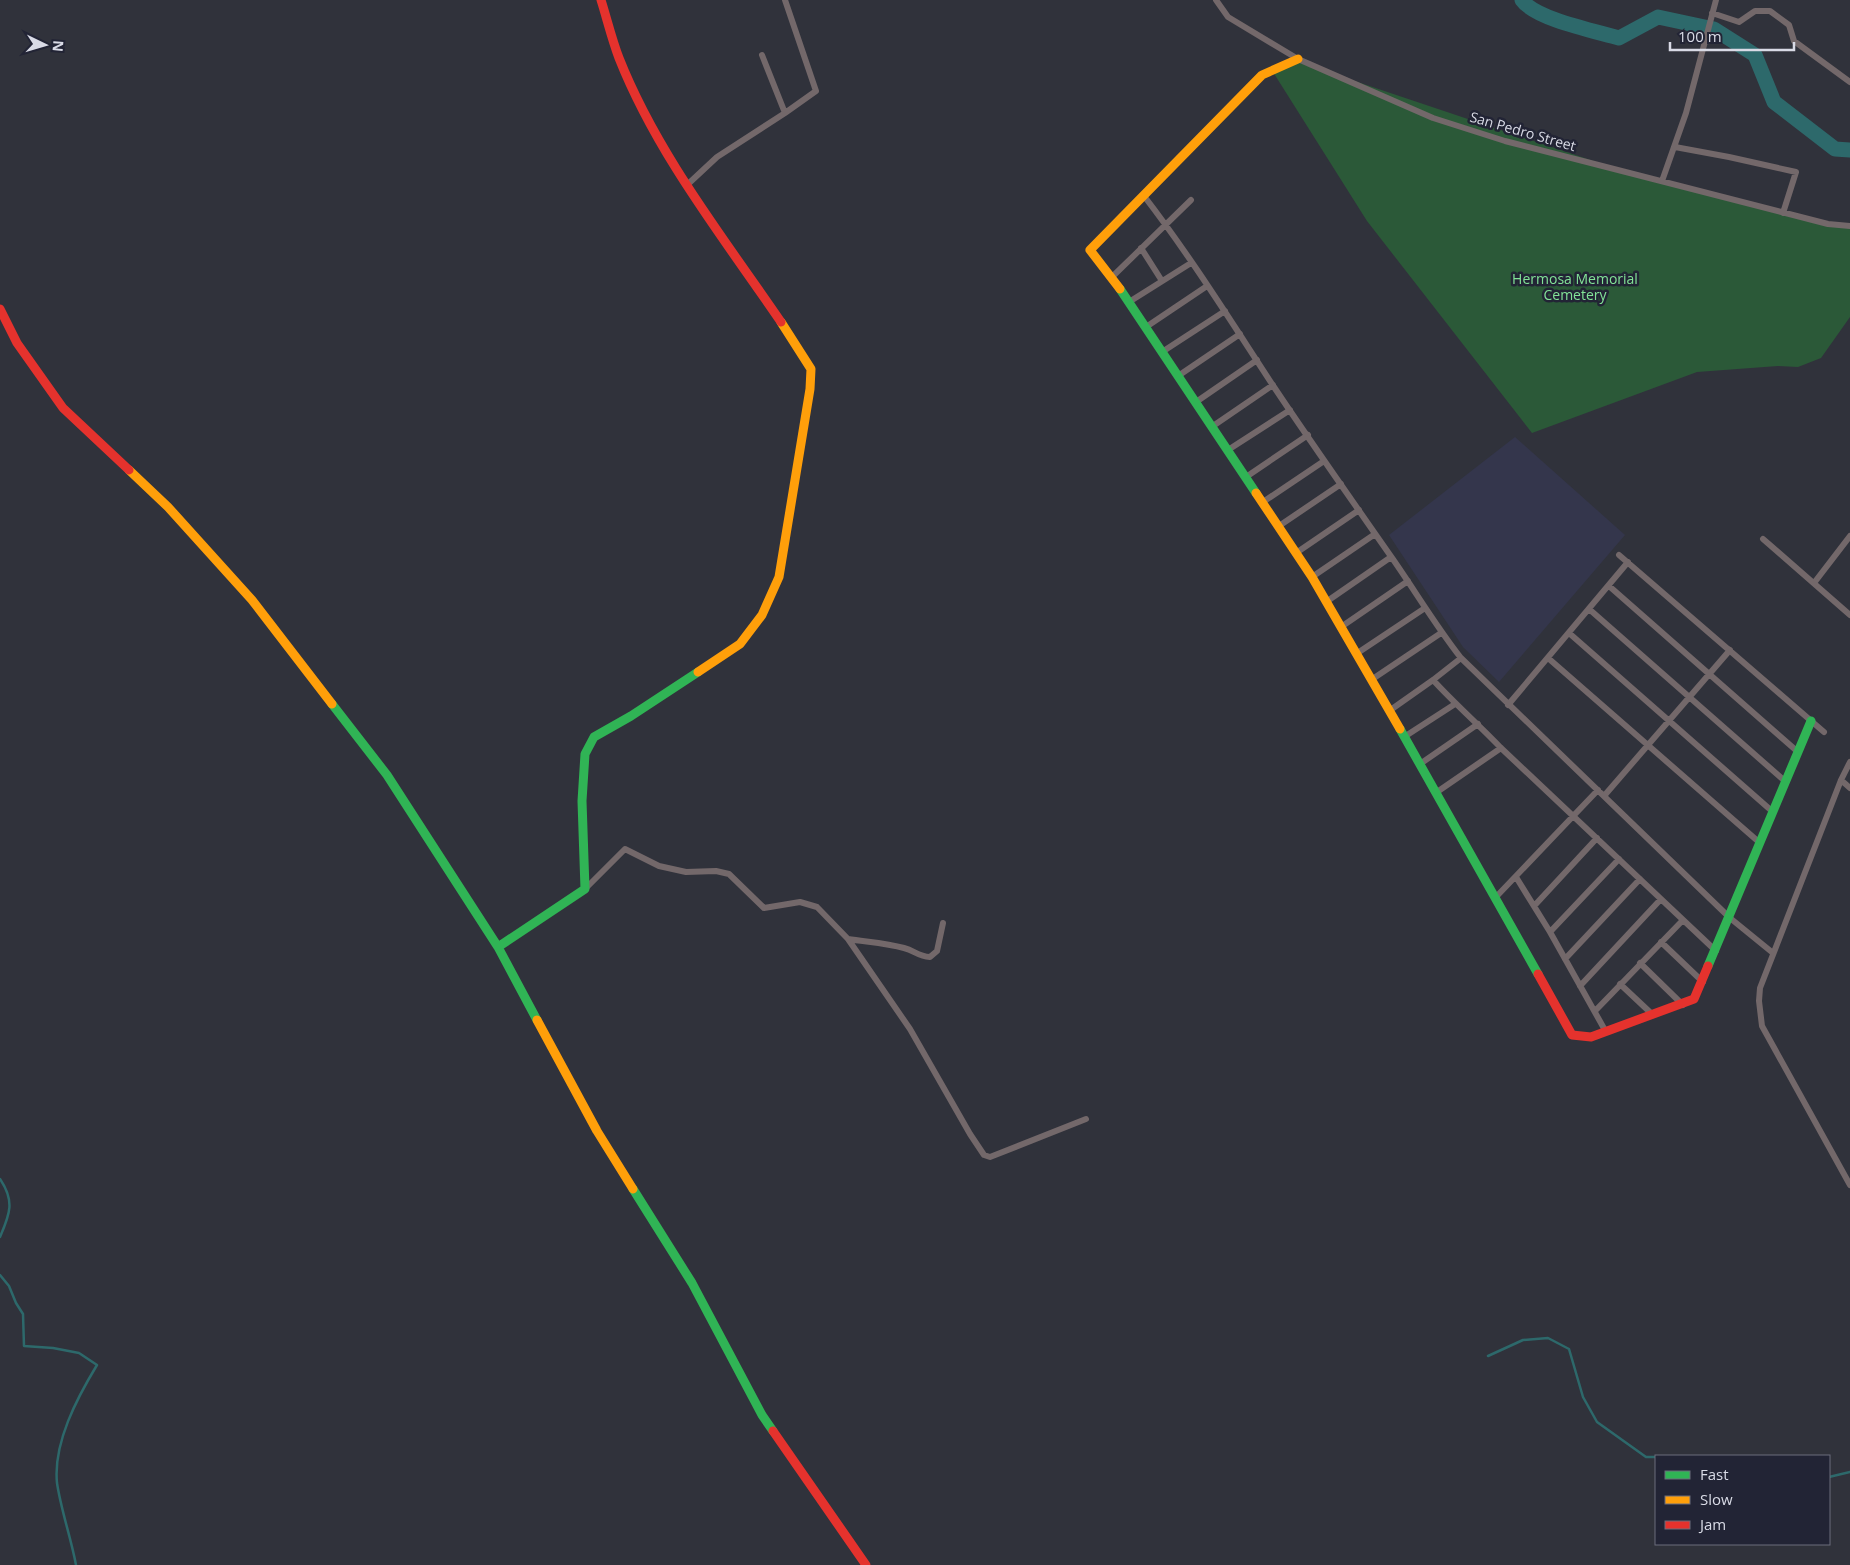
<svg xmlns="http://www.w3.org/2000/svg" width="1850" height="1565" font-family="'Open Sans',sans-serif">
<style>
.built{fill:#34364c}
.green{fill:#2b5938}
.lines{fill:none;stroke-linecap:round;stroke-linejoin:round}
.stream{stroke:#2d696b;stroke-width:2.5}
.river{stroke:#2d696b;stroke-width:15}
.street{stroke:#73686a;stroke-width:6}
.fast{stroke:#30b455;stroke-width:9}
.slow{stroke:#ff9f0a;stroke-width:9}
.jam{stroke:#e5322d;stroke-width:9}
.labels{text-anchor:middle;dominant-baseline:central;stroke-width:5;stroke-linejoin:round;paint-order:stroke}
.street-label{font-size:14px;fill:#d9dbe6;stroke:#222435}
.park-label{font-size:14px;fill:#82e297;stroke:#222435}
</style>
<rect width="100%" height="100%" fill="#30323b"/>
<path class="built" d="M1515 437 1625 535 1499 682 1463 647 1389 535Z"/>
<path class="green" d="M1295 61 1653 181 1850 228V317L1821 358 1798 367 1778 366 1697 372 1532 433 1367 221 1273 72Z"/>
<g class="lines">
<path class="stream" d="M0 1179C15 1201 10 1214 0 1237
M0 1275 9 1286 16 1303 23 1314 24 1346 53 1348 79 1353 97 1365C77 1398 53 1443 57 1483 61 1510 71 1538 76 1565
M1488 1356 1523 1340 1548 1338 1569 1349 1583 1397 1597 1422 1646 1457H1656
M1829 1477 1850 1472"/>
<path class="river" d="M1522 0C1535 19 1595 31 1619 38L1658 17 1714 29 1755 55 1774 102 1835 149 1850 150"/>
<path class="street" d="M1216 0 1228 17 1298 59 1433 118 1505 141 1828 224 1850 226
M1712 13 1739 22 1755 11H1770L1789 25 1794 41 1850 82
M762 55 785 113
M1675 147 1729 157 1796 172 1783 213
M1662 181 1686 113 1716 0
M687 185 717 157 785 113 816 91 785 0
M1144 196C1191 257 1232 323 1274 387 1312 444 1351 499 1390 555 1414 589 1435 625 1461 658L1730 918 1773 953
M1141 248 1162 281
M1112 277 1191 200
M1129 302 1191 263
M1146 327 1207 286
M1162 352 1225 311
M1178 376 1240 334
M1196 402 1257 360
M1213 426 1273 385
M1228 450 1290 410
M1246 477 1308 435
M1263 502 1324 461
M1279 526 1341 484
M1763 539 1850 615
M1296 553 1359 510
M1619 555 1824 732
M1312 577 1375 534
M1814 583 1850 536
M1609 586 1798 752
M1326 602 1391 557
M1589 609 1786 782
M1341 627 1408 581
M1569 633 1773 812
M1356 654 1425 608
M1548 658 1760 843
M1371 680 1441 633
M1433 680C1455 704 1479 725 1501 748L1716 951
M1508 705 1628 562
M1389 711 1433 680 1461 658
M1404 737 1455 704
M1850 762 1841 780 1760 988 1759 1001 1762 1026 1850 1185
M1420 764 1478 724
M1841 780 1850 788
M1437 792 1501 748
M1604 796 1730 650
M1516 877 1550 932 1606 1032
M585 889 625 849 659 866 686 872 716 871 729 874 764 908 800 902 817 907 848 939 910 1029 970 1134 984 1155 990 1157 1086 1119
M1495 898 1598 790
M1535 905 1597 838
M1550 932 1619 859
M848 939C867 942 886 943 904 948 915 951 918 956 930 957L937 951 943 923
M1661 942 1703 982
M1565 959 1640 879
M1640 963 1683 1005
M1620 984 1653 1015
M1580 986 1661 899
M1595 1011 1683 920"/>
<path class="fast" d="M1120 289 1256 493
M332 704 387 775 498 947 537 1020
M1400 729 1538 974
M498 947 585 889 582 801 585 754 594 737 631 716 698 672
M1708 966 1811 721
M633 1189 692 1283 762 1415 773 1431"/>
<path class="slow" d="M1120 289 1090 250 1262 75 1298 59
M129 470 168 507 252 600 332 704
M1256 493 1312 577 1400 729
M698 672 740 644 762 615 779 577 810 389 811 369 781 322
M537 1020 597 1131 633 1189"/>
<path class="jam" d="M601 0C607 19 612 40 619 58 657 154 723 237 781 322
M0 309 17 343 63 408 129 470
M1538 974 1572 1035 1591 1037 1694 999 1708 966
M773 1431 866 1565"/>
</g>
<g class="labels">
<g class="street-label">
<text transform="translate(1523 131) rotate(16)">San Pedro Street</text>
</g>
<g class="park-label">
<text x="1575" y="278">Hermosa Memorial<tspan x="1575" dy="16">Cemetery</tspan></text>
</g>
</g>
<rect x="1655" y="1455" width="175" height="90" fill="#222435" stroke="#6b6d7c"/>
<rect x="1665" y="1471" width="25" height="8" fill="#30b455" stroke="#6b6d7c"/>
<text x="1700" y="1480" font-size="15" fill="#d9dbe6">Fast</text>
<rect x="1665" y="1496" width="25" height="8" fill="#ff9f0a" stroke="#6b6d7c"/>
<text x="1700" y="1505" font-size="15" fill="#d9dbe6">Slow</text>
<rect x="1665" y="1521" width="25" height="8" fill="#e5322d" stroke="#6b6d7c"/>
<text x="1700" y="1530" font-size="15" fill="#d9dbe6">Jam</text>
<g transform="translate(45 45) rotate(95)" stroke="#222435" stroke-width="4" paint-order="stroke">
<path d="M0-4L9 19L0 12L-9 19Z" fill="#d9dbe6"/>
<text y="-8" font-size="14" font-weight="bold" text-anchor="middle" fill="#d9dbe6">N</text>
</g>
<path d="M1670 42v8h124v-8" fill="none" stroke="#d9dbe6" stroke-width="2.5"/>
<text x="1678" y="42" font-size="15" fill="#d9dbe6" stroke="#222435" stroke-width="4" paint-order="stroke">100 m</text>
</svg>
